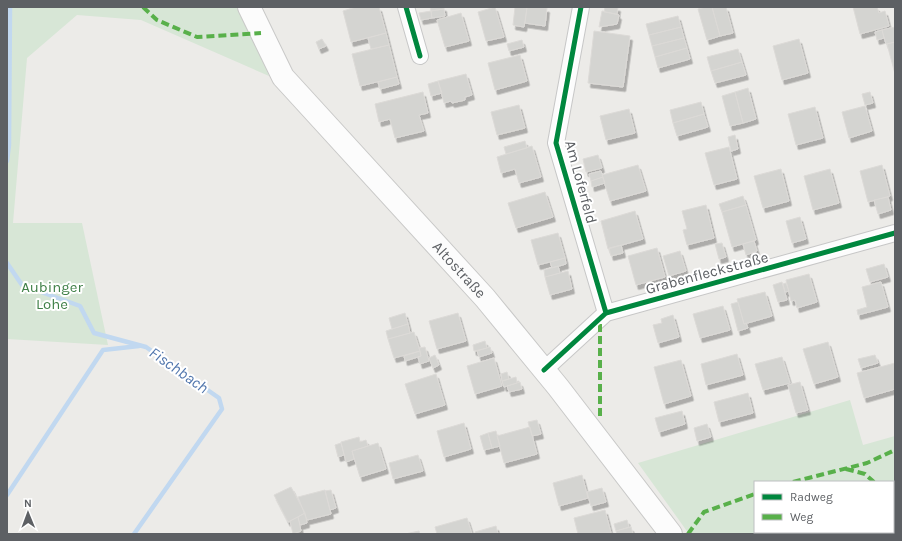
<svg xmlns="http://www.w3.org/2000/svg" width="902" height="541" font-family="Karla,sans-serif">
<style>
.green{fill:#d7e6d6;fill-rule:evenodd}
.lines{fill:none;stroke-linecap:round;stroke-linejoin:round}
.stream{stroke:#c1d8f0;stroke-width:4.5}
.building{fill:#d4d4d1;stroke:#dcdad7;filter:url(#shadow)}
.street-casing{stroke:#c7c7c7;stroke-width:18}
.secondary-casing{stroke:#c9c9c8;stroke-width:24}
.street{stroke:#fcfcfc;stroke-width:16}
.secondary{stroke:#fcfcfc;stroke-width:22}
.quiet{stroke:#58b04a;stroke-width:4;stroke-dasharray:8 4;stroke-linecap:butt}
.cycleway-casing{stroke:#fff;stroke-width:8}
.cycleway{stroke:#00873e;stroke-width:5}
.labels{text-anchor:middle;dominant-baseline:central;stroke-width:4;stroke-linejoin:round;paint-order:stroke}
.street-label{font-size:15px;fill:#5d6064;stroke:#fff}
.park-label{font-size:15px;fill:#408048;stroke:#fff}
.water-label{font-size:16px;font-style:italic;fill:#5176ad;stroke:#fff}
</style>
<defs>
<filter id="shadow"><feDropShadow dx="2.5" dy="4.5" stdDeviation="0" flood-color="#0004"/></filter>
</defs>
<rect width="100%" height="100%" fill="#ecebe8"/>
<path class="green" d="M7 7H243L269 76 141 20 77 15 27 58 13 223H82L108 345 7 339Z
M850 400 863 445 895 436V534H689L638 463ZM755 482H893V532H755Z"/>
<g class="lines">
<path class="stream" d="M7 161 9 145 10 7
M7 263 22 285 80 306 94 333 146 347 219 398 222 409 134 534
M7 495 103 350 139 346"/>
</g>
<path class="building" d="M356 7H379L386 33 351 42 343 11Z
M430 7H444V9L431 11Z
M495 7 504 37 486 41 478 12Z
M515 7 527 8 524 27 513 25Z
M527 7 547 8 545 26 525 23Z
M605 7H618L617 14 604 12Z
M706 7H712L720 36 707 40 698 9Z
M712 7H726L733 33 720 36Z
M853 7H877L879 13 885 11 889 26 860 34Z
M444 9 445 16 432 18 431 11Z
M431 11 432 18 421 20 419 13Z
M602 11 619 15 617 24 599 27Z
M461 13 469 41 445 47 437 20Z
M678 16 681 27 649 35 646 24Z
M681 27 684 38 652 46 649 35Z
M895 27V42L886 44 882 30Z
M882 30 884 38 877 40 875 32Z
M594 31 630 36 623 87 588 83Z
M386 33 389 45 371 49 368 38Z
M684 38 687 48 655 57 652 46Z
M322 39 326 46 319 49 316 42Z
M799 39 808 73 782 80 773 46Z
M522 40 524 47 509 51 507 44Z
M895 42V74L887 44Z
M389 45 397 77 360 86 352 54Z
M687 48 690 59 658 68 655 57Z
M738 49 742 62 711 71 707 57Z
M520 55 527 81 495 90 488 63Z
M742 62 746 75 715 83 711 71Z
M466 74 472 95 465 97V100L452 103 451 101 444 103 438 81Z
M397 77 399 84 380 89 378 82Z
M438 81 442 93 431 96 428 84Z
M748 88 756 119 743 123 735 92Z
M423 92 428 113 419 115 424 131 395 138 390 119 379 122 375 104Z
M735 92 743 123 730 126 722 96Z
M870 92 873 103 865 105 862 94Z
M701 102 704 114 673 123 670 110Z
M519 105 525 128 497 135 491 112Z
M865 106 872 131 849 138 842 112Z
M815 107 823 138 796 145 788 114Z
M629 109 635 133 606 140 600 116Z
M704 114 708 127 677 136 673 123Z
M735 135 738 149 731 151 728 137Z
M525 141 527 148 506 154 504 147Z
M532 146 541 177 519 183 515 169 501 173 497 157Z
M729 147 737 179 714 185 705 153Z
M598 155 602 168 586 172 583 159Z
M638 165 646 191 610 201 602 175Z
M882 165 890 196 868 202 860 171Z
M781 169 789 201 763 208 754 176Z
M830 169 839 203 813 210 804 176Z
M601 171 603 177 591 181 589 174Z
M603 177 605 183 592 187 591 181Z
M545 192 553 217 516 228 508 203Z
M743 196 746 205 722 212 719 204Z
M888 197 891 210 878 214 874 200Z
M706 205 714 238 687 245 683 230 687 229 682 211Z
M746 205 756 240 732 247 722 212Z
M635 211 643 239 608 249 601 221Z
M800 217 806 239 792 243 786 221Z
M558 233 565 258 538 265 531 240Z
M754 241 757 251 746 255 743 244Z
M722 243 726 257 719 259 715 244Z
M621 245 623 253 611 256 609 248Z
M657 248 665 277 636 285 628 256Z
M680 251 686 271 669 276 663 256Z
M565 258 566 264 552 268 550 262Z
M884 264 888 277 870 282 866 269Z
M558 266 560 273 545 277 544 270Z
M568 271 572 289 550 295 545 277Z
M809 274 817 302 797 308 795 300 791 301 786 280Z
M782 282 787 300 778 302 773 285Z
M881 282 888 307 858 315 857 310 867 307 862 287Z
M786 283 789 291 785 292 783 284Z
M765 292 772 316 744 324 737 299Z
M738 302 744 324 746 323 748 328 738 331 731 304Z
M723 306 730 330 700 338 693 314Z
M405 313 408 324 392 329 389 318Z
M458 313 466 341 437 349 429 321Z
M673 315 679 337 658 343 653 325 662 323 661 319Z
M408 324 410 333 388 339 386 331Z
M414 332 420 351 394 358 388 339Z
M485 341 487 348 474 351 473 345Z
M828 342 838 377 814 384 803 349Z
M425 347 429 361 420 364 418 357 421 356 419 348Z
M490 347 492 353 479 357 477 351Z
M420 351 421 356 405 361 404 356Z
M737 354 743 375 706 385 701 364Z
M435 355 439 365 433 368 429 358Z
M875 355 878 363 861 368 858 359Z
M782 357 790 383 763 390 755 364Z
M494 358 502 386 475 394 467 366Z
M681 360 691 396 664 404 654 367Z
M895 363V389L864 398 857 373Z
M507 372 509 379 502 381 501 374Z
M436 374 445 405 415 414 405 384Z
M516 377 517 383 504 387 502 381Z
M520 382 522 389 509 392 507 386Z
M800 382 808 410 796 413 788 385Z
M748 393 753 413 719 422 714 402Z
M682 411 685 424 659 432 655 418Z
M537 420 541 434 532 436 528 422Z
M464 423 471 449 444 457 437 431Z
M707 424 711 437 697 441 694 428Z
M530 427 537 454 504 463 497 436Z
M496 431 500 446 492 448 488 433Z
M488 433 492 448 484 450 480 436Z
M359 437 360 442 366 440 368 446 352 451 354 459 346 462 341 442Z
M341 443 344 455 338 457 335 445Z
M378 443 386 469 360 477 352 451Z
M418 455 423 471 393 479 389 463Z
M582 475 588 498 559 506 553 483Z
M291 487 305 513 288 522 274 495Z
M602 488 606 502 591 506 587 492Z
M325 490 331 514 307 520 298 497Z
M331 490 336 508 330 510 325 491Z
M605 510 611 533 578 534 574 518Z
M305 513 307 523 300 525 298 517Z
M298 517 301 531 293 534 290 521Z
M467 518 472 534H437L435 527Z
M627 520 629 527 616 531 614 524Z
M496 526 498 534H475V532Z
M631 527 633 534H617L616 531Z
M419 531 420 534H405Z"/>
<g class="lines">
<defs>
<path id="street" d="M406 7 420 56
M581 7 556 143 606 313
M544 370 606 313 895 233"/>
<g id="secondary">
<path id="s1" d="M249 7 283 77 485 298 558 387 671 534"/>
</g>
</defs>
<use href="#street" class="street-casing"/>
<use href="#secondary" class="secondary-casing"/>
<use href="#street" class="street"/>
<use href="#secondary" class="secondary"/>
<path class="quiet" d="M143 7 157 20 197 37 261 33
M600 416V318
M846 469 865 474 874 482
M793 482 867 463 895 450
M893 502 895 504
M688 534 704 512 755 494"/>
<defs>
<path id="cycleway" d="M406 7 420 56
M581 7 556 143 606 313
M544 370 606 313 895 233"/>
</defs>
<use href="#cycleway" class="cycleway-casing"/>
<use href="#cycleway" class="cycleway"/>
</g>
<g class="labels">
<g class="street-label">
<text transform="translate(581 182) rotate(75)">Am Loferfeld</text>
<text stroke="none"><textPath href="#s1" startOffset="339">Altostraße</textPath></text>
<text transform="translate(707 273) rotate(-15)">Grabenfleckstraße</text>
</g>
<g class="park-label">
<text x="52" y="287">Aubinger<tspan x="52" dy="17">Lohe</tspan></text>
</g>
<g class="water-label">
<text transform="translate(179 370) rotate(35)">Fischbach</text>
</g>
</g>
<rect width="902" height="541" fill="none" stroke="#5d6064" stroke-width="16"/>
<rect x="754" y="481" width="140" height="52" fill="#ffffff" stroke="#bebfc1"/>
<rect x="762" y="494" width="20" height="6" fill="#00873e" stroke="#bebfc1"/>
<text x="790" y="501" font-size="12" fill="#5d6064">Radweg</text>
<rect x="762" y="514" width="20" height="6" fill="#58b04a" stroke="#bebfc1"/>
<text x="790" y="521" font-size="12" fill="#5d6064">Weg</text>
<g transform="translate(28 513) rotate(359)" stroke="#ffffff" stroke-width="3" paint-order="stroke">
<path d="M0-3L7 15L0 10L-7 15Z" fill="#5d6064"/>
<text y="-6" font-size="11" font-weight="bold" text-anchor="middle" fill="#5d6064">N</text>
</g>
</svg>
